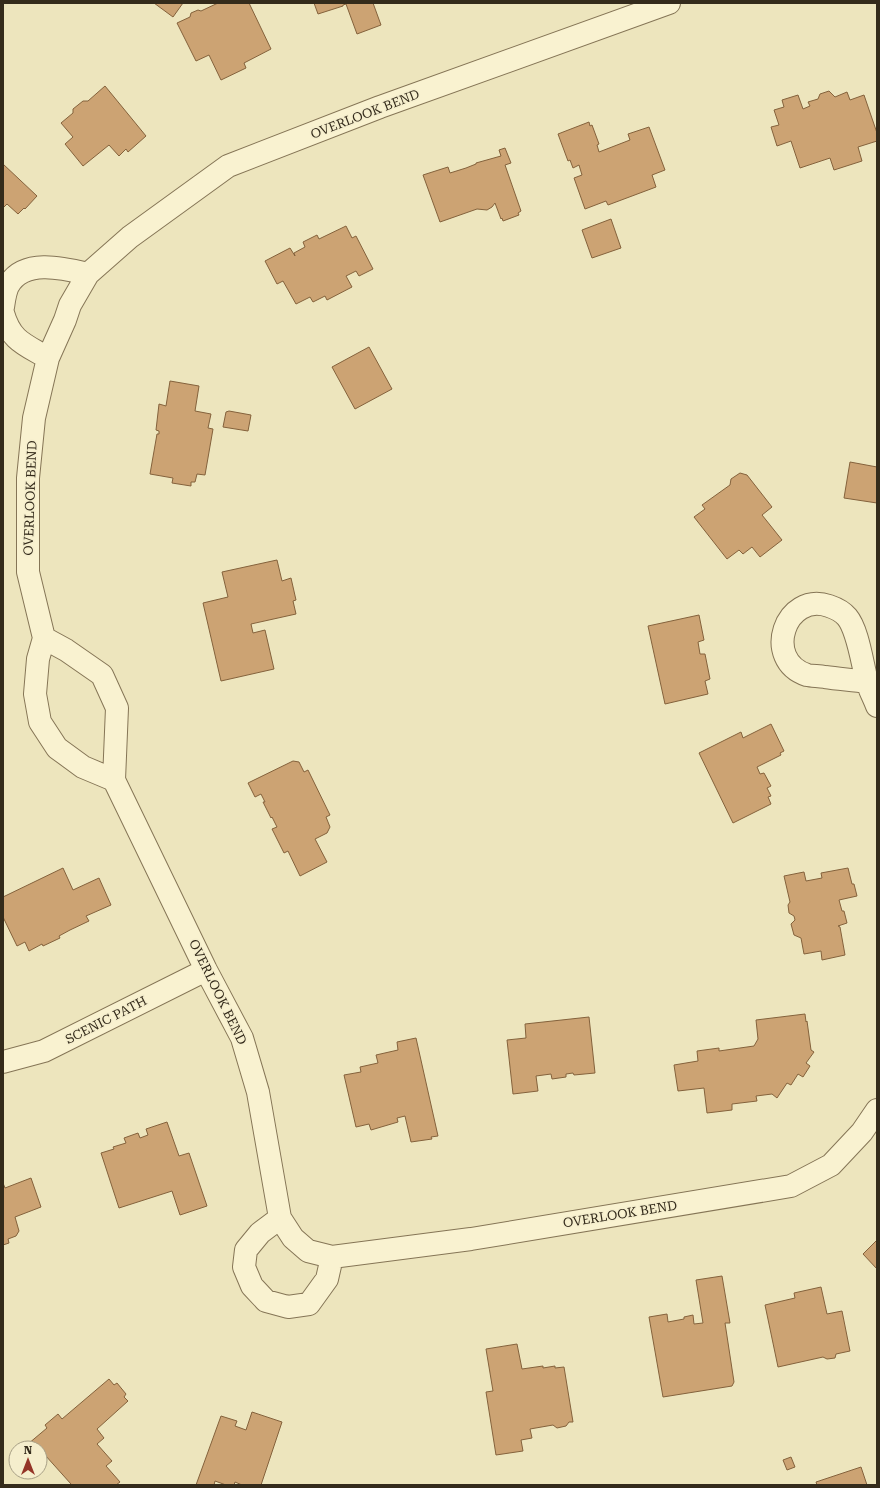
<svg xmlns="http://www.w3.org/2000/svg" width="880" height="1488" font-family="'Roboto Serif',serif">
<style>
.building{fill:#cca373;stroke:#84623c}
.lines{fill:none;stroke-linecap:round;stroke-linejoin:round}
.street-casing{stroke:#857556;stroke-width:24}
.street{stroke:#f9f2d0;stroke-width:22}
.labels{text-anchor:middle;dominant-baseline:central;stroke-width:3;stroke-linejoin:round;paint-order:stroke}
.street-label{font-size:13px;fill:#342b1b;stroke:#f5eecd}
</style>
<rect width="100%" height="100%" fill="#ede5bd"/>
<path class="building" d="M154 3H183L173 17Z
M218 3H249L271 49 244 63 246 68 221 80 209 55 196 61 177 23 190 17 191 13 198 10 201 11Z
M314 3H373L381 25 357 34 346 4 343 5V6L318 14Z
M105 86 146 136 128 152 126 149 119 156 109 145 83 166 65 144 73 137 61 123 73 113V109L83 101H88Z
M829 91 835 97 847 92 850 100 864 95 877 133V141L858 147 862 161 834 170 830 158 800 168 791 141 777 146 771 127 779 125 774 110 784 107 782 100 798 95 803 109 810 106 808 102 818 99 820 94Z
M589 122 590 126 592 125 599 144 597 145 599 152 630 140 628 134 649 127 665 170 652 175 656 187 608 205 606 201 585 209 574 178 582 175 579 165 573 168 570 160 568 161 558 134Z
M505 148 511 163 505 165 521 211 518 213 519 215 503 221 502 218 501 219 495 203 492 207 487 210 477 209 440 222 423 175 448 167 450 173 466 168 476 164V163L501 156 499 150Z
M3 164 37 196 25 209 24 208 18 214 7 204 3 208Z
M611 219 621 248 592 258 582 230Z
M346 226 352 238 356 236 373 269 359 276 356 271 346 276 352 287 327 300 325 296 313 302 310 297 296 304 283 281 277 284 265 261 290 248 295 256 294 253 305 247 303 242 317 235 319 239Z
M369 347 392 389 355 409 332 367Z
M170 381 199 386 195 411 211 414 208 428 213 429 205 475 197 474 195 482H191V486L172 483 173 478 150 474 157 434H159V431L156 430 159 404 166 406Z
M229 411 251 415 248 431 223 427 226 412Z
M850 462 877 467V503L844 498Z
M740 473 747 475 772 507 762 515 782 540 760 557 752 547 743 554 739 550 727 559 694 517 705 509 702 505 730 485 731 479Z
M277 560 282 581 291 578 296 600 293 601 296 614 251 624 253 633 265 630 274 669 221 681 203 603 228 597 222 572Z
M699 615 704 640 698 642 700 654H705L710 679 705 681 708 694 665 704 648 626Z
M771 724 784 751 780 753 781 755 757 767 760 774 764 773 771 786 767 788 771 796 768 797 771 804 733 823 699 753 741 732 743 738Z
M293 761 299 762 304 772 308 770 330 815 326 817 330 827 327 833 315 839 327 862 300 876 288 851 284 853 272 829 277 827 272 817 271 818 263 802H265L261 794 255 797 248 783Z
M63 868 73 890 99 878 111 905 86 916 89 921 70 930 59 936 60 938 43 946 42 944 29 951 25 942 17 946 3 917V897Z
M848 868 852 884H854L857 896 839 900 842 911H844L847 923 838 926 840 927 845 955 822 960 821 951 804 954 801 938 794 935 791 924 795 920 794 916 789 913 788 905 790 902 784 876 804 872 806 881 822 878 821 873Z
M805 1014 806 1022 807 1021 811 1050 814 1052 806 1063 810 1066 803 1077 798 1074 791 1085 787 1083 777 1098 772 1094 756 1096 757 1101 732 1104V1110L707 1113 704 1088 678 1091 674 1065 698 1061 697 1051 719 1048V1051L754 1046 758 1039 756 1020Z
M589 1017 595 1073 574 1075 573 1073 566 1074V1077L552 1079 551 1074 536 1076 538 1091 513 1094 507 1040 526 1038 525 1024Z
M416 1038 438 1136 431 1137 432 1139 411 1142 405 1116 397 1118 398 1122 371 1130 369 1124 356 1127 344 1075 361 1072 360 1067 378 1063 376 1055 398 1050 397 1042Z
M167 1122 179 1156 189 1153 207 1206 180 1215 172 1191 119 1208 101 1153 114 1149 113 1147 126 1143 124 1138 138 1133 140 1138 148 1135 146 1129Z
M31 1178 41 1207 15 1217 19 1231 16 1236 8 1239 9 1243 3 1245V1183L5 1188Z
M877 1240V1269L863 1254Z
M722 1276 730 1323H725L734 1382 732 1386 663 1397 649 1317 667 1314 668 1322 684 1319V1317L693 1315 694 1324 703 1323 696 1280Z
M821 1287 827 1314 842 1311 850 1351 836 1354 835 1358 827 1359 823 1357 778 1367 765 1305 795 1298 794 1293Z
M517 1344 522 1369 543 1366V1368L555 1366V1368L564 1367 573 1422H569L566 1426 557 1428 553 1425 530 1429 532 1438 521 1440 523 1451 496 1455 486 1392 493 1391 486 1349Z
M109 1379 114 1385 117 1383 126 1394 124 1397 128 1401 97 1429 104 1438 97 1444 112 1461 106 1466 120 1482 116 1485H69L71 1484 45 1455 40 1459 42 1462 40 1464V1448H18L26 1442 28 1444 47 1428 45 1425 58 1414 62 1419Z
M252 1412 282 1422 261 1485H242L235 1482 234 1485H226L215 1481 214 1485H196L221 1416 237 1421 235 1426 246 1430Z
M16 1450V1462L10 1455Z
M791 1457 795 1467 787 1470 783 1460Z
M861 1467 867 1485H817L816 1482Z"/>
<g class="lines">
<defs>
<path id="street" d="M3 307C4 301 5 292 8 286 23 258 63 268 88 274
M3 313C11 341 24 344 48 358
M44 638 66 650 102 675 117 708 114 780 206 970 242 1038 258 1092 280 1218 293 1238 308 1251 332 1257 471 1239 791 1186 831 1165 862 1132 877 1110
M867 682C853 680 839 679 825 677 819 676 812 676 807 675 762 660 785 591 829 606 835 608 842 611 847 617 858 630 862 663 867 681 869 689 874 698 877 706
M114 780 83 767 57 748 40 722 35 694 38 659 44 638 28 572V478L34 418 48 358 65 320 70 305 88 274 130 237 228 166 380 107 669 3
M3 1062 44 1051 206 970
M280 1218 260 1233 246 1250 244 1267 252 1286 266 1301 288 1307 309 1304 327 1279 332 1257"/>
</defs>
<use href="#street" class="street-casing"/>
<use href="#street" class="street"/>
</g>
<g class="labels">
<g class="street-label">
<text transform="translate(365 114) rotate(-21)">OVERLOOK BEND</text>
<text transform="translate(30 498) rotate(-88)">OVERLOOK BEND</text>
<text transform="translate(218 992) rotate(64)">OVERLOOK BEND</text>
<text transform="translate(106 1020) rotate(-27)">SCENIC PATH</text>
<text transform="translate(620 1214) rotate(-9)">OVERLOOK BEND</text>
</g>
</g>
<rect width="880" height="1488" fill="none" stroke="#342b1b" stroke-width="8"/>
<g transform="translate(28 1460)"><circle r="19" fill="#f5eecd" stroke="#a8a086"/>
<path d="M0-3L7 15L0 10L-7 15Z" fill="#943427"/>
<text y="-6" font-size="11" font-weight="bold" text-anchor="middle" fill="#342b1b">N</text>
</g>
</svg>
